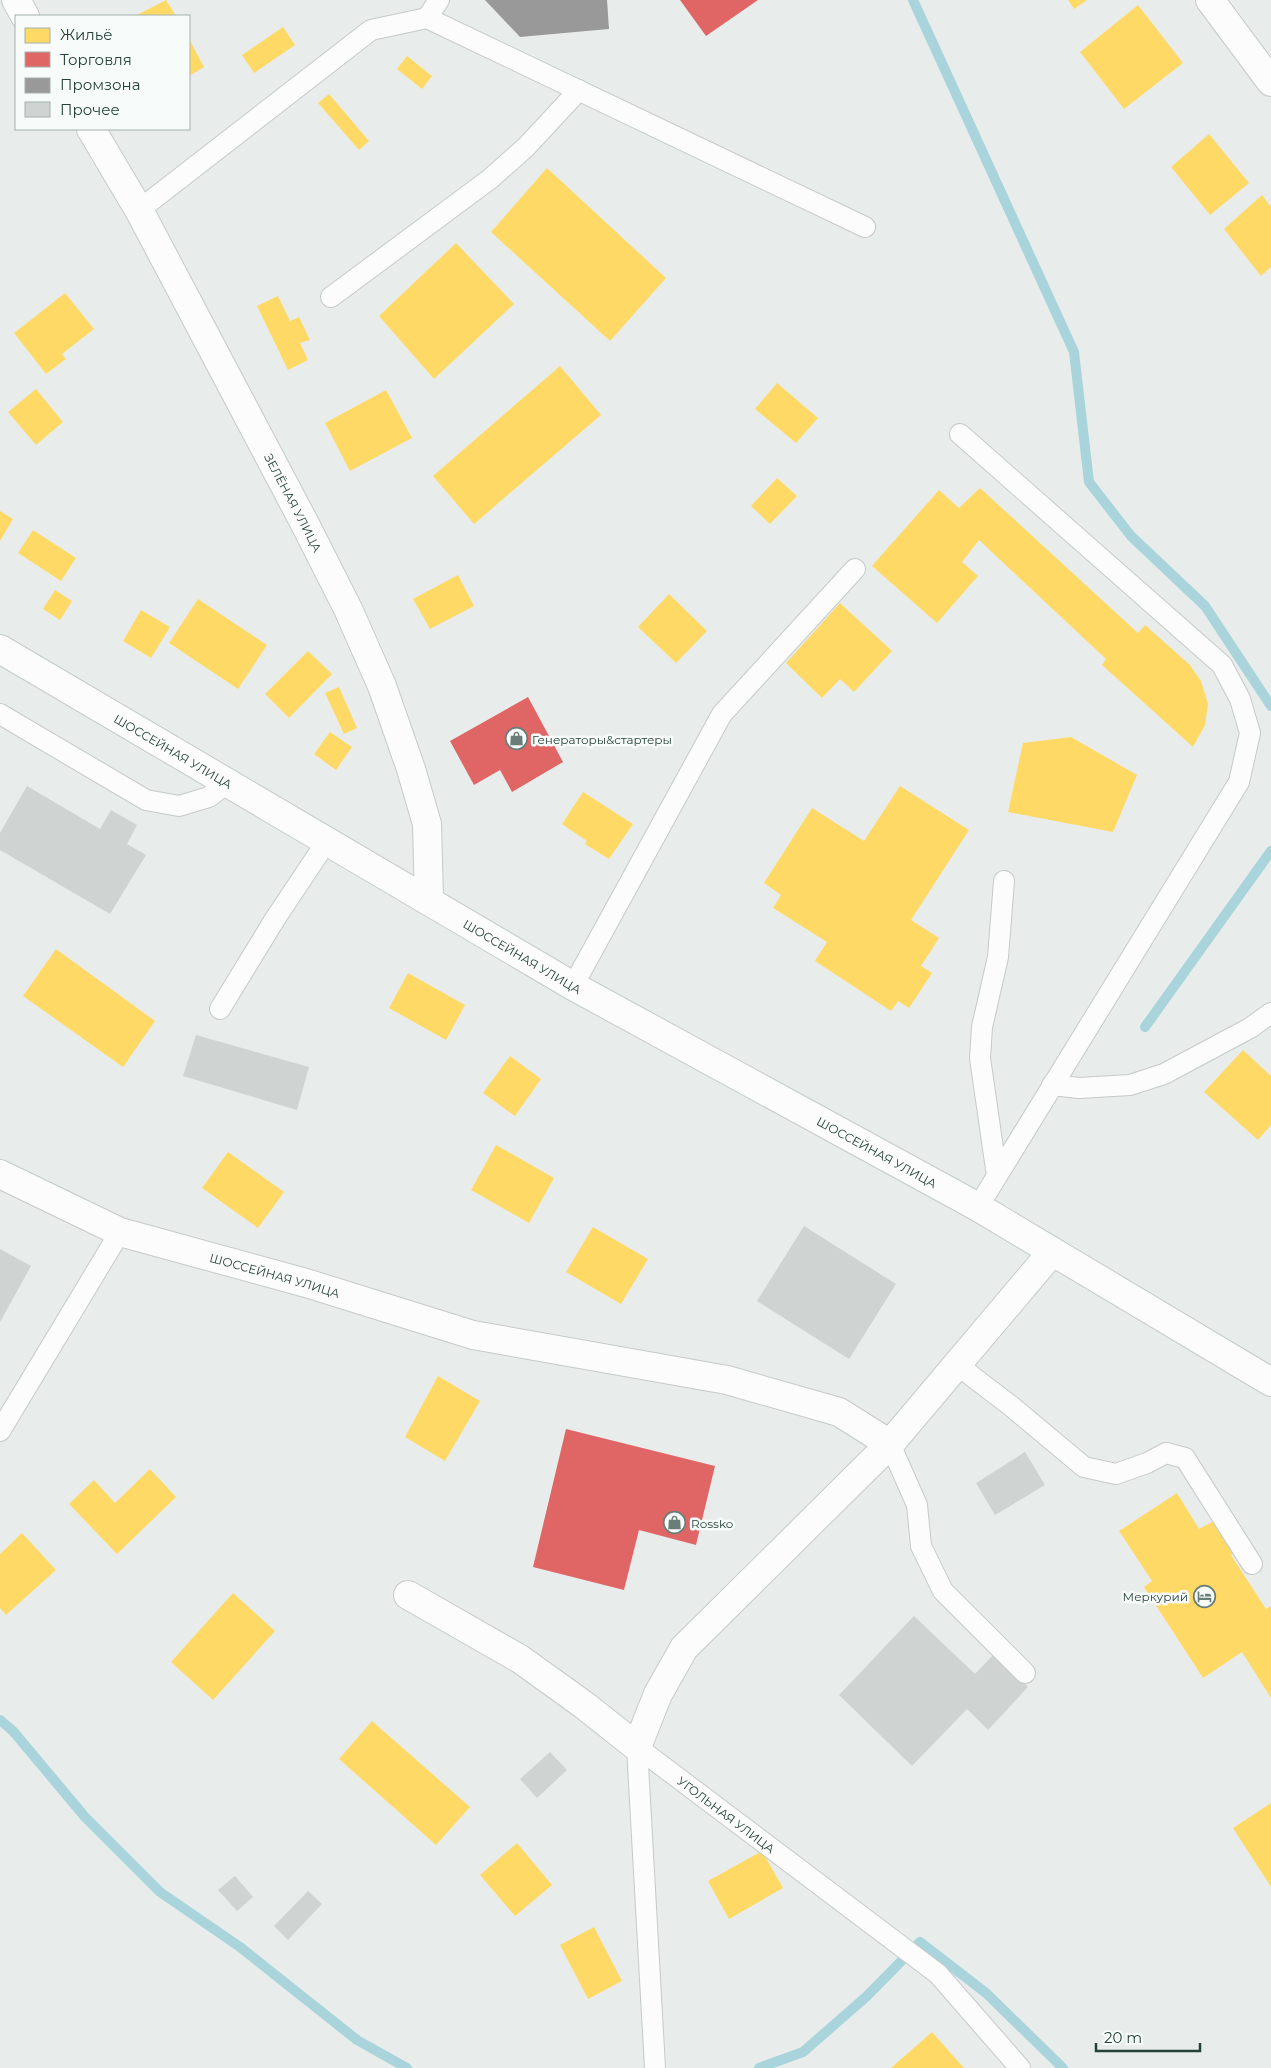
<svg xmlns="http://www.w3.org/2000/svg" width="1271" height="2068" font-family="Montserrat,sans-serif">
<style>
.homes{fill:#ffd966}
.shops{fill:#e06666}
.industry{fill:#999}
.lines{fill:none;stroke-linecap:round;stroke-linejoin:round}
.stream{stroke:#a9d4db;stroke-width:10}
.building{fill:#cfd4d2}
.lane-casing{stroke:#c5cac8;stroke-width:22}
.street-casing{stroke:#c5cac8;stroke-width:30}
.secondary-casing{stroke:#c3cbc8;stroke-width:30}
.lane{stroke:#fcfcfc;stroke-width:20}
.street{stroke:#fcfcfc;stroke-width:28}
.secondary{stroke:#fcfcfc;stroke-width:28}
.labels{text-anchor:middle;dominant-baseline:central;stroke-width:5;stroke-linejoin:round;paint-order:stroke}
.street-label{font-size:12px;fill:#24423a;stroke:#f7fbf9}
.poi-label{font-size:12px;fill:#24423a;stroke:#f7fbf9;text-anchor:start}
</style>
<rect width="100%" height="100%" fill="#e8edeb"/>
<path class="homes" d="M166 0 176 16H135Z
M1068 0H1087L1074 9Z
M1138 5 1183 63 1124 109 1080 52Z
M283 27 295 45 254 73 242 55Z
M189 39 204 67 189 76Z
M407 56 432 76 422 89 397 69Z
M329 94 369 141 359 150 318 103Z
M1209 134 1249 183 1210 215 1171 167Z
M547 168 666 278 610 341 491 232Z
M1262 195 1271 207V267L1261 276 1224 229Z
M456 243 514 304 434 379 379 316Z
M65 293 94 329 62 354 66 359 46 374 14 333Z
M278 296 290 321 299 317 310 340 300 343 308 360 288 370 257 306Z
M560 366 601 415 474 524 433 476Z
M777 383 818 418 796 443 755 409Z
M36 389 63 422 36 445 8 412Z
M386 390 412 438 350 471 325 423Z
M777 478 797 496 770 524 751 506Z
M980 488 1138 633 1145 625 1190 665 1201 681 1208 704 1205 725 1193 747 1102 665 1106 659 979 540 962 562 978 576 937 623 872 566 939 490 959 508Z
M0 511 13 519 0 541Z
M33 530 76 558 61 581 18 553Z
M458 575 474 606 430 629 413 599Z
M55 590 72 601 60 620 43 609Z
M669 594 707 631 676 663 638 627Z
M198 599 267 645 238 689 169 643Z
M840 603 892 651 854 692 840 679 822 698 786 663Z
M141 610 170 627 151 658 123 641Z
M308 651 332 674 289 718 265 694Z
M339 687 357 728 344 734 325 693Z
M330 732 352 747 336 770 314 754Z
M1071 737 1137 775 1113 832 1008 812 1023 743Z
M900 786 969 830 911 920 939 938 921 966 932 973 909 1008 898 1001 891 1011 815 961 827 942 773 908 781 895 764 883 812 808 864 841Z
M583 792 633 824 609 859 585 844 587 841 562 824Z
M56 949 155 1021 123 1067 23 996Z
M408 973 465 1005 446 1040 389 1008Z
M1243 1050 1271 1076V1125L1258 1140 1204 1092Z
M510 1056 541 1079 515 1116 483 1093Z
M496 1145 554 1178 529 1223 471 1190Z
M228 1152 284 1192 258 1228 202 1188Z
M593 1227 648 1259 621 1304 566 1272Z
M438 1376 480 1401 445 1461 405 1437Z
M150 1469 176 1497 117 1554 69 1504 94 1480 115 1503Z
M1177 1493 1199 1529 1218 1519 1239 1550 1231 1555 1266 1609 1271 1606V1698L1242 1652 1203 1678 1144 1587 1152 1581 1119 1531Z
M22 1533 56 1570 6 1615 0 1608V1554Z
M233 1593 275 1631 213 1700 171 1662Z
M372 1721 470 1807 436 1845 339 1759Z
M1271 1803V1887L1233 1828Z
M517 1843 552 1885 515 1916 480 1875Z
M762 1851 783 1888 729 1919 708 1881Z
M594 1927 622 1981 588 1999 560 1945Z
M932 2032 964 2068H891Z"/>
<path class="shops" d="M680 0H758L706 36Z
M528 697 563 762 512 792 500 770 474 785 450 741Z
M566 1429 715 1466 696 1545 639 1530 624 1590 533 1567Z"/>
<path class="industry" d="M485 0H607L609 29 520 37Z"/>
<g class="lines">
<path class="stream" d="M913 0 1074 352 1089 482 1131 536 1205 606 1271 706
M1145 1027 1271 851
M0 1720 13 1731 85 1817 160 1892 240 1947 357 2040 407 2068
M759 2068 803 2052 867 1996 920 1942 986 1993 1063 2068"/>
</g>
<path class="building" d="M27 786 100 829 111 810 137 825 127 844 146 855 110 914 0 850V833Z
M196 1035 309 1067 297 1110 183 1076Z
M804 1226 896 1284 849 1359 757 1301Z
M0 1249 31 1266 0 1322Z
M1025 1452 1045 1485 995 1515 976 1483Z
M914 1616 975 1674 994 1654 1028 1687 988 1730 967 1709 912 1766 839 1695Z
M550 1752 567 1770 537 1798 520 1779Z
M235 1876 253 1897 237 1911 218 1890Z
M308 1891 322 1904 288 1940 274 1926Z"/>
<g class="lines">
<defs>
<g id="lane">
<path d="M427 18 439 0"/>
<path d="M139 210 371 30 427 18 865 227"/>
<path d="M331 297 490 179 526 147 579 90"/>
<path d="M960 434 1222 665 1240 699 1250 733 1239 782 978 1207"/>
<path d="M0 714 146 800 179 806 209 797 227 783"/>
<path d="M573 986 722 714 855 569"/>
<path d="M220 1009 275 919 327 841"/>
<path d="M1052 1085 1079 1088 1130 1085 1164 1074 1250 1028 1271 1013"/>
<path d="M997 1176 980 1058 982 1027 998 957 1004 881"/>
<path d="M956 1364 1011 1406 1084 1467 1116 1474 1147 1463 1166 1453 1185 1458 1252 1564"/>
<path d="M0 1431 120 1232"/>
<path d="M890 1444 917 1505 921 1546 943 1591 1025 1673"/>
<path id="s1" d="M637 1747 938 1974 1020 2068"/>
<path d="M637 1747 655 2068"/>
</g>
<g id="street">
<path d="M16 0 25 16"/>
<path d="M1210 0 1271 82"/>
<path id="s2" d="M91 129 139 210 306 526 348 609 382 686 411 769 427 824 429 901"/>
<path id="s3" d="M0 1174 120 1232 306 1283 473 1335 727 1380 839 1412 890 1444 1052 1252"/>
<path d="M408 1595 520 1659 584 1705 637 1747 658 1694 684 1648 890 1444"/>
</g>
<g id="secondary">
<path id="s4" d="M0 649 573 986 978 1207 1271 1382"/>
</g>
</defs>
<use href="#lane" class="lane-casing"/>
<use href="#street" class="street-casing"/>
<use href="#secondary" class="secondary-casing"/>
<use href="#lane" class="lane"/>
<use href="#street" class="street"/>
<use href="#secondary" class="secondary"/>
</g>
<defs>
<symbol id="shop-ring" viewBox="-11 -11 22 22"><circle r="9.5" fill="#f7fbf9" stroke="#697e78" stroke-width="1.5"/><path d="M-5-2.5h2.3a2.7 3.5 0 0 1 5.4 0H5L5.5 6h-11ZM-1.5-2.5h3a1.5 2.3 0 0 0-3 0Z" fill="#697e78"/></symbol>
<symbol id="hotel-ring" viewBox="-11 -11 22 22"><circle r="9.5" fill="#f7fbf9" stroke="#697e78" stroke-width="1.5"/><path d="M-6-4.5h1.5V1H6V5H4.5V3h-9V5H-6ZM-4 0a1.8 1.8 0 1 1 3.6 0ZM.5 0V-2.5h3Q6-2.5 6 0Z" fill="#697e78"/></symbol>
</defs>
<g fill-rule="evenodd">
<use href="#shop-ring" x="504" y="726" width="25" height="25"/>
<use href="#shop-ring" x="662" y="1510" width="25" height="25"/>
<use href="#hotel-ring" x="1192" y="1584" width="25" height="25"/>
</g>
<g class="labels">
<g class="street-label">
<text stroke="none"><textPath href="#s2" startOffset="425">ЗЕЛЁНАЯ УЛИЦА</textPath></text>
<text stroke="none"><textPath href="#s4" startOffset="201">ШОССЕЙНАЯ УЛИЦА</textPath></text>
<text stroke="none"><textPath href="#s4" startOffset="606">ШОССЕЙНАЯ УЛИЦА</textPath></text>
<text stroke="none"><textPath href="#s4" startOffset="1011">ШОССЕЙНАЯ УЛИЦА</textPath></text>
<text stroke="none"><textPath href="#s3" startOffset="294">ШОССЕЙНАЯ УЛИЦА</textPath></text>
<text stroke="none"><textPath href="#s1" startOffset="112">УГОЛЬНАЯ УЛИЦА</textPath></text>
</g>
<g class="poi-label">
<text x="532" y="739">Генераторы&amp;стартеры</text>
<text x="691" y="1523">Rossko</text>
<text x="1188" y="1596" text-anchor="end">Меркурий</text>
</g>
</g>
<rect x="15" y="15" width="175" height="115" fill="#f7fbf9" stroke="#a3b1ad"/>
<rect x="25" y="28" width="25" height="15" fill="#ffd966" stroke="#a3b1ad"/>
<text x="60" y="40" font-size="15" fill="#24423a">Жильё</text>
<rect x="25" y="52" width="25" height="15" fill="#e06666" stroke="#a3b1ad"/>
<text x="60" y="65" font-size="15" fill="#24423a">Торговля</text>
<rect x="25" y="78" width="25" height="15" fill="#999999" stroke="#a3b1ad"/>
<text x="60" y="90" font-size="15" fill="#24423a">Промзона</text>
<rect x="25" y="102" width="25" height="15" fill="#cfd4d2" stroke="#a3b1ad"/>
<text x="60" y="115" font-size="15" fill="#24423a">Прочее</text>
<path d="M1096 2043v8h104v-8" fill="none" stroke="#24423a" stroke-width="2.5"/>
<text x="1104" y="2043" font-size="15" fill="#24423a" stroke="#f7fbf9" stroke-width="4" paint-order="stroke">20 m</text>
</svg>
